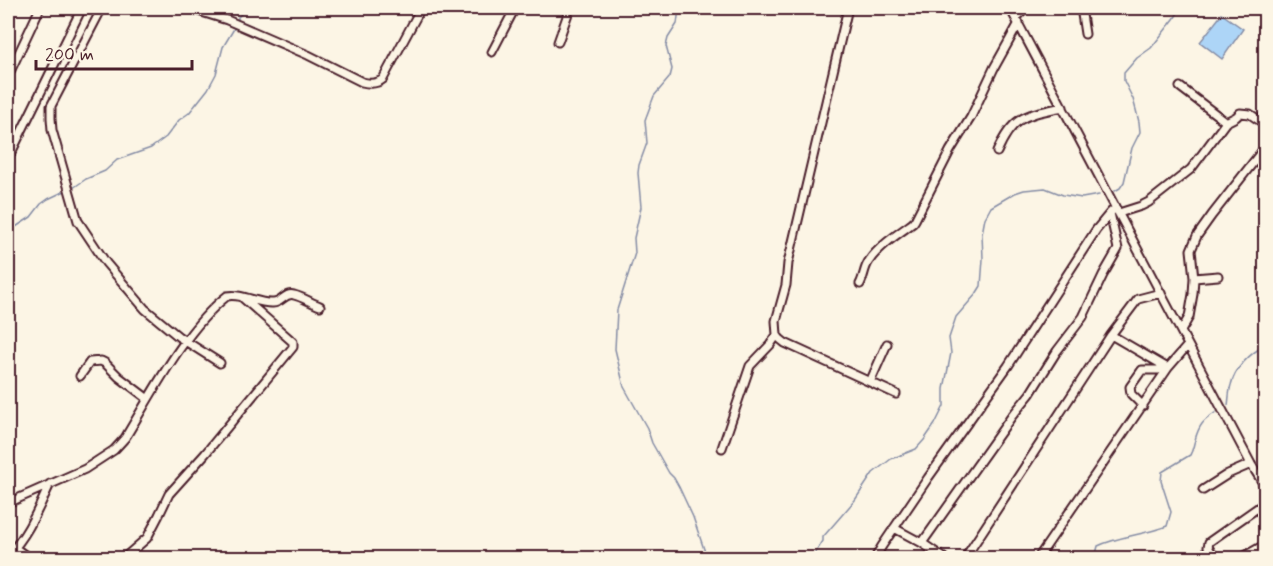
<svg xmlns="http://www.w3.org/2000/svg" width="1273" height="566" font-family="Mynerve,sans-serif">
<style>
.water{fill:#add5f7;stroke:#858ca5;stroke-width:1.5}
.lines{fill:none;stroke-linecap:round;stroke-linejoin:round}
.stream{stroke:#858ca5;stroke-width:1.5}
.minor-casing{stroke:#4a1f2b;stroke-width:11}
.minor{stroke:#fcf5e5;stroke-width:7}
</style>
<rect width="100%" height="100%" fill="#fcf5e5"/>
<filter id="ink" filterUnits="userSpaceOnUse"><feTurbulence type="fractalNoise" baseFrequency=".0167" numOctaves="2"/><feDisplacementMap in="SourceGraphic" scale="12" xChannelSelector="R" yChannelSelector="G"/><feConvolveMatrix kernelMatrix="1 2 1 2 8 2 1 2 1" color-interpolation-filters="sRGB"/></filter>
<g filter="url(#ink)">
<path class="water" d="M1222 14 1243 29 1222 59 1200 42Z"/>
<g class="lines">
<path class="stream" d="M679 9 677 24 668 38 666 46 672 69 670 77 654 96 645 120 647 143 639 165 638 173 641 207 634 238 635 253 617 310 615 349 624 387 647 428 652 443 669 473 674 478 679 487 693 517 707 558
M238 21V17L247 8
M73 188 86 179 105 171 117 160 151 148 166 137 179 120 189 113 208 89 216 74 223 47 235 27
M1115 191 1120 188 1124 182 1132 148 1140 132 1139 122 1136 110 1133 99 1124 81V73L1137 58 1151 48 1174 19 1181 8
M8 232 31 217 41 204 48 199 67 190
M1228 405C1229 399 1229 391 1231 385 1235 368 1250 353 1266 345
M812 558 823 541V537L855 500 873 473 891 459 916 449 924 440 935 424 944 406V389L951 353 949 338 956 317 976 294 981 286 983 259 982 234 985 218 991 207 1015 193 1024 190 1045 188 1063 195 1082 198 1099 195
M1095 558 1098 546C1119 536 1144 535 1167 526L1171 512 1161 481 1162 472 1190 455C1193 450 1193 446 1195 440 1199 425 1203 421 1216 412"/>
<defs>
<path id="minor" d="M102 8 51 106V118L52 130 78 221 106 263 145 309 179 337 220 363
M189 8 227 20 308 55 362 82C370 84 377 84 383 79L421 8
M1010 8 1251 464 1266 488
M1081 8 1085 34
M1260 8 1266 34
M1016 18 1026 8
M558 42 570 8
M492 52 515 8
M8 76 40 8
M1180 87 1226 122
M997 152C1013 115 1026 115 1063 107
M8 159 82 8
M1119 213 1141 206 1149 202 1191 169 1226 122 1236 117 1240 113 1250 114 1266 125
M1194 278 1218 276
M860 284C864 277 864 268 869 261 878 247 899 233 913 223L915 220 950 151 971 117 994 68 1019 23
M1181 331 1189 317 1193 294 1194 278 1191 250 1197 236 1212 215 1266 146
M777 335 780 339 785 343 896 394
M1111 335 1166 367
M80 376 90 362 101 361 105 363 119 377 148 399
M870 382 887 344
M1143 406 1131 394 1130 387 1142 370H1158L1164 366
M722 448 750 366 770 345 777 335 776 321 786 285 788 263 848 8
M1203 490 1228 474 1251 464
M8 503 85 469 114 450 125 438C153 392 185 329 227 296 243 293 257 304 273 303 282 303 285 292 294 295 303 297 311 303 320 306
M894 528 922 543 944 558
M922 543 1012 416 1030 394 1057 351 1083 317 1103 275 1118 249 1110 213 1112 211
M15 548 29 558
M8 555C28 535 38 509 50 484
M124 558 147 538 159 515 169 494 205 454 293 347V342L243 298
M875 558 882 546 928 478 1008 366 1096 230 1110 213
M965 558 1111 335 1138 299 1161 293
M1038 558 1168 368 1188 345
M1215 558 1208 547 1209 542 1266 502
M1241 558 1266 544"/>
</defs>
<use href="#minor" class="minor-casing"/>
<use href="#minor" class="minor"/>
</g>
</g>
<rect width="1273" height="566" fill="none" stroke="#fcf5e5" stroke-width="30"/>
<rect x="15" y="15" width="1243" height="536" fill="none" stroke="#4a1f2b" stroke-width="2" filter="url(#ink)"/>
<path d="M36 60v9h156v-9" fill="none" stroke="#4a1f2b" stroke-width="3"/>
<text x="45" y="60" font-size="18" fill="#4a1f2b" stroke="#fcf5e5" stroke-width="4.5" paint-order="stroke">200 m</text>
</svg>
